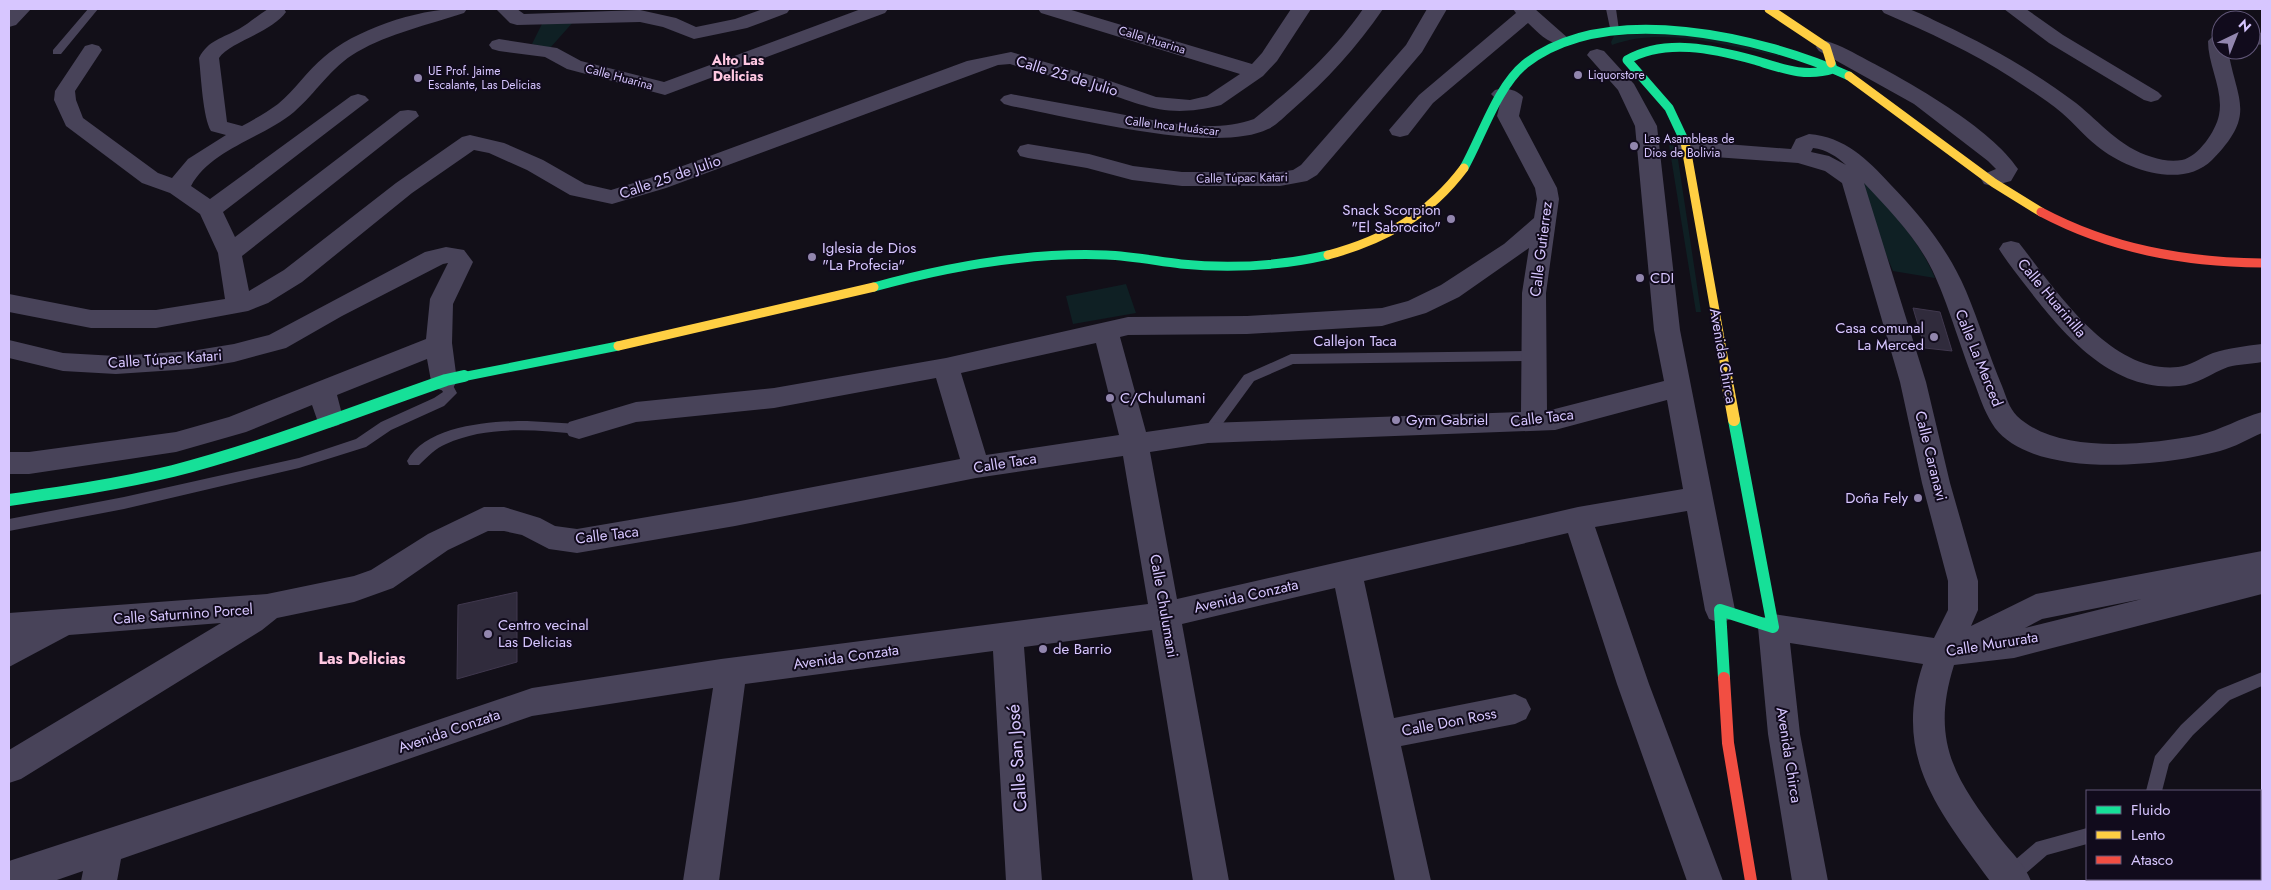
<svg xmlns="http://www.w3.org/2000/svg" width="2271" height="890" font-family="Jost,sans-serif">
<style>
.green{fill:#0f2024}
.building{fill:#302b3c;stroke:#40384e}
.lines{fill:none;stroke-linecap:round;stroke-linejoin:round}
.lane{fill:#484359;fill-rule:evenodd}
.street{fill:#484359;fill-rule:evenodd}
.fast-far1{stroke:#16e098;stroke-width:9}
.fast{stroke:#16e098;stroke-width:12}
.slow-far1{stroke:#ffcf43;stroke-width:9}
.slow{stroke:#ffcf43;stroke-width:12}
.jam-far1{stroke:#f24e42;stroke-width:9}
.jam{stroke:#f24e42;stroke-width:12}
.poi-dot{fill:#9286ae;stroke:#110b1c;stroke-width:2}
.labels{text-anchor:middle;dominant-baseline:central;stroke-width:4;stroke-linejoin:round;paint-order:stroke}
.far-street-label{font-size:12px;fill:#d7c6ff;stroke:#110b1c}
.far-poi-label{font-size:12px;fill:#d7c6ff;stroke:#110b1c;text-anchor:start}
.far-neighbourhood-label{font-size:14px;font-weight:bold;fill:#ffc8e1;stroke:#110b1c}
.street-label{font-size:15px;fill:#d7c6ff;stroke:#110b1c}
.poi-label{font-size:15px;fill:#d7c6ff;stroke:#110b1c;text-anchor:start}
.neighbourhood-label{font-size:16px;font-weight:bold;fill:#ffc8e1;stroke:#110b1c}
.near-street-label{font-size:18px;fill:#d7c6ff;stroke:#110b1c}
</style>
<rect width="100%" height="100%" fill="#120f18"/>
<path class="green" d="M575 20 550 48 532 44 542 24Z
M1669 32C1709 35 1746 46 1784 57 1732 47 1663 25 1612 45L1611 42 1614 36Z
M1669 145 1676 146 1701 312H1696Z
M1849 165C1882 200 1916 233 1935 278L1893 271Z
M1126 284 1136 313 1073 324 1066 296Z"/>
<path class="building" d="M1913 308 1940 312 1952 351 1925 348Z
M517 592V662L457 679 458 605Z"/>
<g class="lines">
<path class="lane" d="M88 9H98L61 54H53V50Z
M1606 9H1616L1619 30 1610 28Z
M1534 351 1540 356 1534 361 1293 364 1254 381 1213 437 1208 438 1201 433 1244 375 1291 354Z
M444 376 449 378 457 393 444 406 391 430 366 447 299 468 124 509 9 531V519L124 497 299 458 356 439 381 422 434 398 443 392 437 381Z
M527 421 579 424 586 429 579 434C536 430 487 425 446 444 436 448 427 457 419 465H409L407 461C426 425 492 421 527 421Z
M2262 672V686L2230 700 2193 735 2169 764 2162 791H2146L2155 756 2181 725 2218 690Z
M2087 828V844L2047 855 2017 881H2001L1999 877 2002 871 2036 842Z"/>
<path class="street" d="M10 9H31L16 25 9 27Z
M268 9H284L286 12C271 33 229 42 219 58L227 122 242 126C255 119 267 112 278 104 295 90 307 71 324 57 355 29 425 6 467 9L464 13C428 25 390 33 357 52 331 67 316 93 294 112 263 138 211 149 191 186L210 199 351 96 358 94 365 96 369 100 223 212 235 237 400 111 408 110 416 111 419 116 242 256 249 291 284 270 396 183 462 137 470 135 504 143 543 160 585 184 611 190 650 178 967 61 1011 52 1110 81 1156 97 1190 100 1207 96 1240 74 1041 13 1038 9H1068L1252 64 1262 53 1291 9H1311L1277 61 1263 76 1221 105C1166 119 1146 106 1095 89 1067 80 1038 73 1010 64L998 65 666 188 612 204 570 195 527 170 489 153 474 150 412 193 302 282 268 303 248 311 156 328H91L9 312V294L91 310H156L225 299 218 253 200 214 170 193 142 183 66 126 54 100 55 91 85 46 92 44 99 46 102 50 75 91 76 100 83 118 158 173 172 178 188 159 226 135 211 131C203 118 201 76 199 58 208 40 223 38 239 29 249 23 258 15 268 9Z
M496 9H517L524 14 640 10 676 18 696 27 735 19 763 9H790L787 13 747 28 694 39 663 27 640 22 517 25 510 23Z
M861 9H888L885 13 665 95 567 69 545 57 499 51 492 49 489 45 492 41 499 39 557 48 581 61 664 82Z
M1363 9H1383C1357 47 1327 80 1292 110 1285 116 1277 125 1268 129 1216 155 1071 117 1011 106L1004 104 1000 100 1004 96 1011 94C1044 100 1077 106 1110 112 1154 120 1210 135 1254 119 1297 84 1331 55 1363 9Z
M1427 9H1447L1422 52 1317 175 1307 181 1280 186H1182L1132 180 1087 168 1028 158 1020 156 1017 151 1020 146 1028 144 1089 154 1133 166 1182 172H1280L1293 170 1301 165 1406 45Z
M1513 9H1535L1569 39 1566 43C1550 47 1539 33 1528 23L1433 103 1408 135 1400 137 1392 135 1389 130 1419 95 1516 13Z
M1881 9C1889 8 1900 7 1908 9 1919 12 1931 19 1942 24 1989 46 2035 72 2076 103 2101 123 2119 147 2152 157 2161 160 2172 162 2182 160 2198 157 2216 131 2219 115 2224 90 2208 66 2208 41L2214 35 2221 33V50H2228C2237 102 2257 114 2212 160 2182 190 2125 169 2097 146 2084 136 2074 123 2062 113 2046 100 2029 89 2012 78 1972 52 1928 32 1884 13Z
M2004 9H2026L2063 35 2158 92 2162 96 2158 100 2151 102 2144 100 2049 43Z
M2251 31 2262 33V45L2251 43Z
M1826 41C1841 45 1854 53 1867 60 1911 83 1991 128 2018 169L2011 181 1992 186 1984 184 1981 179 1984 174 1996 169 1988 161 1914 104 1819 51 1816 47 1819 43Z
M1597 49 1604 51 1634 84 1657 126 1680 330 1735 610 1731 619 1720 623 1709 619 1705 610 1687 511 1595 527 1649 684 1723 881H1687L1617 684 1568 533 1364 581 1394 718 1515 694 1526 699 1531 709 1526 719 1515 724 1401 746 1431 881H1395L1335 588 1182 624 1229 881H1193L1152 630 1024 647 1042 881H1006L993 651 745 684 719 881H683L713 688 532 716 121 859 117 881H81L83 871 54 881H9V861L352 749 532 688 721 659 1148 604 1123 456 976 478 735 526 577 553 549 549 522 535 504 531H488L448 550 393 588 354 602 277 618 262 630 21 779 9 783V750L221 623 69 635 9 667V613L267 594 354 576 371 570 428 534 484 507H504L540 518 555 526 577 529 735 502 960 459 936 378 774 408 636 422 579 439 569 436 565 429 569 422 636 402 774 388 946 358 1128 317 1247 316 1382 308 1408 301 1441 285 1504 244 1534 218 1537 199 1535 188 1497 116 1501 100 1495 98 1491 94 1495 90C1504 87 1517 89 1523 97L1519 116 1557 188 1559 199 1546 293 1547 411 1664 381 1654 330 1635 126 1618 90 1587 55 1590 51ZM1529 248 1522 293 1521 412 1208 423 1146 432 1120 337 1128 335 1247 334 1382 326 1426 313 1459 297ZM1096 343 1119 435 986 455 961 373ZM1667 400 1683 489 1578 507 1177 599 1150 452 1208 443 1555 430Z
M1809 134C1845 137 1867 159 1890 184 1921 216 1948 249 1966 291 1979 322 1989 355 2002 386 2006 396 2009 408 2017 416 2058 455 2147 445 2199 435 2221 430 2240 418 2262 412V433C2248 439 2235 447 2220 451 2165 466 2035 480 1995 428 1986 415 1981 401 1976 387 1961 350 1951 312 1935 276 1919 240 1891 212 1864 183L1926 382 1950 483 1978 581V610L1971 626 2036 594 2262 551V594L2014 658 1954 665C1930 741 1955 779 2000 838 2011 852 2025 865 2031 881H1990C1938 810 1892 756 1923 664L1790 643 1800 734 1828 881H1792L1768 734 1758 627 1762 618 1773 614 1934 638 1948 610V581L1922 483 1900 382 1842 183 1825 171 1798 163 1687 155 1679 153 1676 148 1679 143 1687 141 1791 149 1796 139ZM1813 148C1826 149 1837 157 1846 165L1829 156 1811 152ZM2142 599 2025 628 2042 619Z
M2011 241 2019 243C2056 290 2110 374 2178 367 2190 366 2202 357 2213 353 2229 348 2245 346 2262 344V362C2251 364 2239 364 2228 367 2212 373 2196 385 2179 386 2111 392 2063 334 2026 286 2017 274 2007 262 1999 249L2003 243Z
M446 247 464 250 473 262 453 304 452 343 457 381 453 388 444 391 435 388 431 381 427 359 337 395 343 418 339 425 329 428 319 425 312 405 246 432 176 452 29 474H9V452H29L176 432 229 417 426 339 430 299 448 263 443 264 342 316 286 348 234 362 191 369 116 374 63 371 9 358V340L63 353 116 356 191 351 234 344 269 335 425 252Z"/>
<path class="fast-far1" d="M1685 142 1669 108 1627 60C1665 38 1714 49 1754 60 1781 68 1805 78 1833 69L1831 63
M1464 168C1482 136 1497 87 1525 64 1607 0 1763 37 1849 76
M874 287C950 266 1027 252 1106 255 1131 256 1156 261 1181 264 1231 269 1280 266 1328 255
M457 378 618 346"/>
<path class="fast" d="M9 500C64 492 119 484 173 471 266 447 356 411 446 380L464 376
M1724 678 1720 610 1773 627 1734 420"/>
<path class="slow-far1" d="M1769 9 1826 47 1831 63
M1849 76 1994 183 2041 212
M1685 142 1727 378
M1328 255C1384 240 1429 215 1464 168
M618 346 874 287"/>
<path class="slow" d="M1726 376 1734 420"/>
<path class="jam-far1" d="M2041 212C2111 249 2183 262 2262 263"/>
<path class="jam" d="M1724 678 1728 743 1751 881"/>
</g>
<g class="poi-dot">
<circle cx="1578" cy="75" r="5"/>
<circle cx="418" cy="78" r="5"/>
<circle cx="1634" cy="146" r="5"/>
<circle cx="1451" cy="219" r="5"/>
<circle cx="812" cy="257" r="5"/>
<circle cx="1640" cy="278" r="5"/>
<circle cx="1934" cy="337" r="5"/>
<circle cx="1110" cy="398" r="5"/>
<circle cx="1396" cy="420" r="5"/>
<circle cx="1918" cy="498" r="5"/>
<circle cx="488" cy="634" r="5"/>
<circle cx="1043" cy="649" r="5"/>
</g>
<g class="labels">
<g class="far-street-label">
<text transform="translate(1152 40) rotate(17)">Calle Huarina</text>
<text transform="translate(619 77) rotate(15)">Calle Huarina</text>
<text transform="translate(1172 126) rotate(7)">Calle Inca Huáscar</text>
<text transform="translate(1242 178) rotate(-1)">Calle Túpac Katari</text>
</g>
<g class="far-poi-label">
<text x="428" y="71">UE Prof. Jaime<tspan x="428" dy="14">Escalante, Las Delicias</tspan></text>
<text x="1588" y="75">Liquorstore</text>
<text x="1644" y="139">Las Asambleas de<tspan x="1644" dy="14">Dios de Bolivia</tspan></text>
</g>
<g class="far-neighbourhood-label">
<text x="738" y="60">Alto Las<tspan x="738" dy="16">Delicias</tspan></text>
</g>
<g class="street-label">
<text transform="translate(1067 76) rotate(17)">Calle 25 de Julio</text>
<text transform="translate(670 177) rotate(-19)">Calle 25 de Julio</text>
<text transform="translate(1541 249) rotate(-83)">Calle Gutierrez</text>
<text transform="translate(2052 298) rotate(50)">Calle Huarinilla</text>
<text x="1355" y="341">Callejon Taca</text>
<text transform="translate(1723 356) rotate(80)">Avenida Chirca</text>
<text transform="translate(1979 358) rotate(68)">Calle La Merced</text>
<text transform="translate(165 359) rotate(-4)">Calle Túpac Katari</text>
<text transform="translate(1542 418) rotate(-7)">Calle Taca</text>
<text transform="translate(1931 456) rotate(76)">Calle Caranavi</text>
<text transform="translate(1005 463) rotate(-9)">Calle Taca</text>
<text transform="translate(607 535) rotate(-7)">Calle Taca</text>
<text transform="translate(1246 596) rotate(-13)">Avenida Conzata</text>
<text transform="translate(1164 606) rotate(80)">Calle Chulumani</text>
<text transform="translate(183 614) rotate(-4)">Calle Saturnino Porcel</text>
<text transform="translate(1992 644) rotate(-9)">Calle Mururata</text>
<text transform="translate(846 657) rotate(-8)">Avenida Conzata</text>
<text transform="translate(1449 722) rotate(-11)">Calle Don Ross</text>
<text transform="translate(449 731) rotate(-19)">Avenida Conzata</text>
<text transform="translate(1789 755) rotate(81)">Avenida Chirca</text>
</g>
<g class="poi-label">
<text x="1441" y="210" text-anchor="end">Snack Scorpion<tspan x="1441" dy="17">"El Sabrocito"</tspan></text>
<text x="822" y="248">Iglesia de Dios<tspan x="822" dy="17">"La Profecia"</tspan></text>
<text x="1650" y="278">CDI</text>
<text x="1924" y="328" text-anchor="end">Casa comunal<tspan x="1924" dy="17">La Merced</tspan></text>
<text x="1120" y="398">C/Chulumani</text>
<text x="1406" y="420">Gym Gabriel</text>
<text x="1908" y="498" text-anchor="end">Doña Fely</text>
<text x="498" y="625">Centro vecinal<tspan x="498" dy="17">Las Delicias</tspan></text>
<text x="1053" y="649">de Barrio</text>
</g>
<g class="neighbourhood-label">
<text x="362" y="658">Las Delicias</text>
</g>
<g class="near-street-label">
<text transform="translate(1017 758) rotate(-94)">Calle San José</text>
</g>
</g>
<rect width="2271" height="890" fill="none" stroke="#d7c6ff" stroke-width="20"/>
<rect x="2086" y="790" width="175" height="90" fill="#110b1c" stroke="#605677"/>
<rect x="2096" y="806" width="25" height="8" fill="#16e098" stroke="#605677"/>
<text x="2131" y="815" font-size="15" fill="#d7c6ff">Fluido</text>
<rect x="2096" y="831" width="25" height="8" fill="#ffcf43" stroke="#605677"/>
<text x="2131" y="840" font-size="15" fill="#d7c6ff">Lento</text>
<rect x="2096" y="856" width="25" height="8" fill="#f24e42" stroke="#605677"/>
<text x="2131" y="865" font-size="15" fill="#d7c6ff">Atasco</text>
<g transform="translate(2236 35) rotate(43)"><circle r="24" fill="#110b1c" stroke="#605677"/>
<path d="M0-4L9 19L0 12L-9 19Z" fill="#9286ae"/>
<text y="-8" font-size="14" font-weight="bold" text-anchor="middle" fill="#d7c6ff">N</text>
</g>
</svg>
